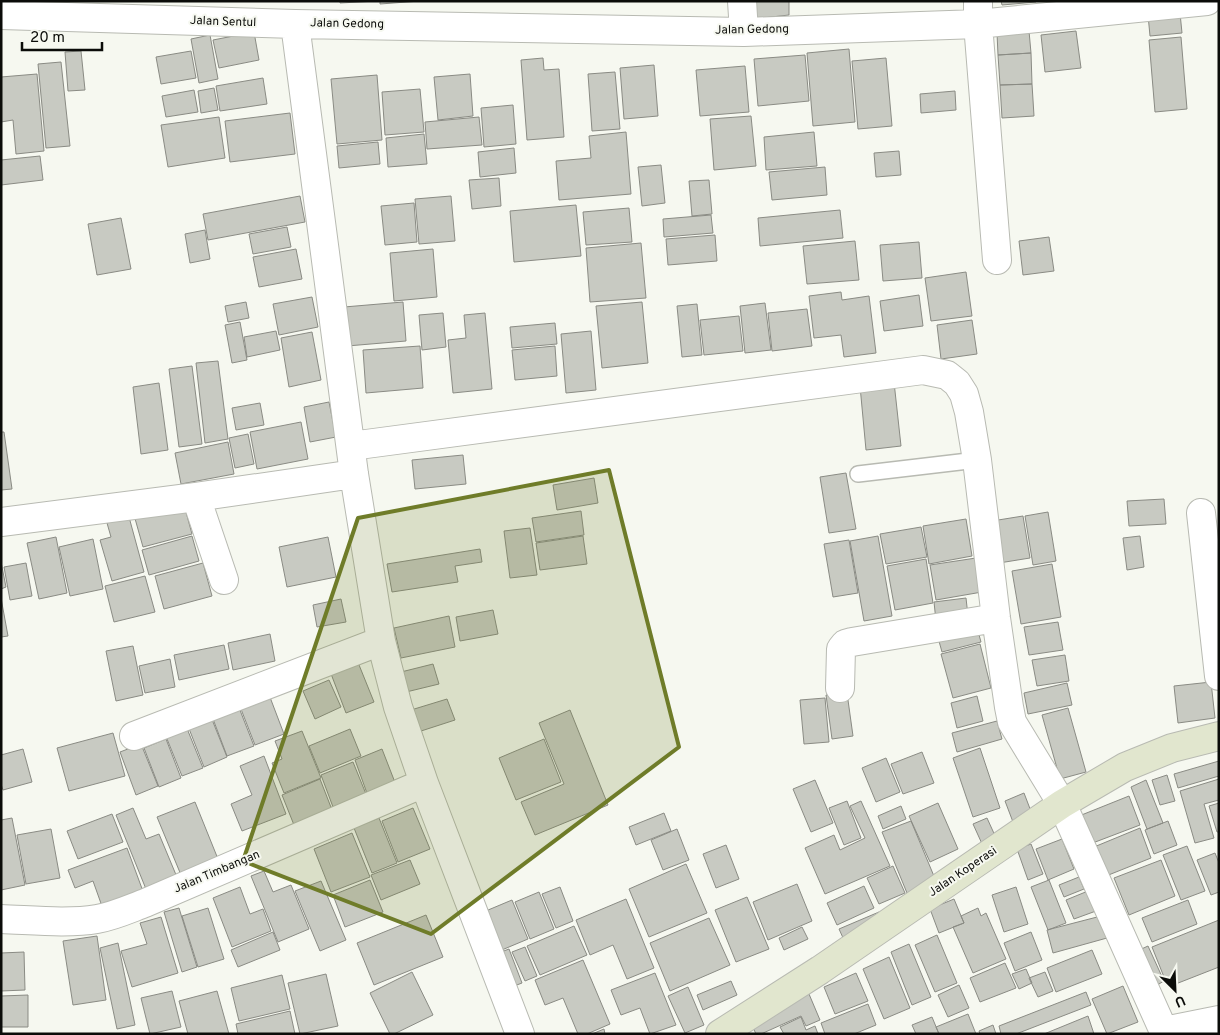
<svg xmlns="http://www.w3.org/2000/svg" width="1220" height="1035" font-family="Overpass,sans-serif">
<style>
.building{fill:#c8cac2;stroke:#8a8b84}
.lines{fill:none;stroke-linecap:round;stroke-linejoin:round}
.lane-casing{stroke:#b8bab2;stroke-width:18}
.street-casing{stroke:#b8bab2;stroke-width:30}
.secondary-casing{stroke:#b8bab2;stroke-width:30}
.lane{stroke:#fff;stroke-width:15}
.street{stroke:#fff;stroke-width:28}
.secondary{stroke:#e1e6ce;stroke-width:28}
.marked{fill:#6f7c29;fill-opacity:0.2;stroke:#6f7c29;stroke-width:4;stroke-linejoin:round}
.labels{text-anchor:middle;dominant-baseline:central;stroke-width:4;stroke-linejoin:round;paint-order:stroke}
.street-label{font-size:12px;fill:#0b0c09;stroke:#f6f8f0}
</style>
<rect width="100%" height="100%" fill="#f6f8f0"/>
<path class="building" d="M340 1H377L340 3Z
M380 1H420L380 4Z
M753 1H789V15L754 19Z
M1001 1H1036V2L1002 5Z
M1180 13 1182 33 1150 36 1148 15Z
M1029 31 1031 53 998 55 997 33Z
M1076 31 1081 68 1045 72 1041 35Z
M254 32 259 60 219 68 213 40Z
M210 35 218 79 199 83 191 39Z
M1181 37 1187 109 1155 112 1149 40Z
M849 49 855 122 813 126 807 53Z
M81 51 85 90 68 91 65 52Z
M191 51 196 78 161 84 156 57Z
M1031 53 1032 84 1000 85 998 55Z
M805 55 809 101 758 106 754 59Z
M543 58 544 70 559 69 564 137 527 140 521 60Z
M886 58 892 126 858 129 852 61Z
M61 62 70 146 46 148 38 64Z
M654 65 658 116 624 119 620 68Z
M745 66 749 112 700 116 696 70Z
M615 72 620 129 592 131 588 74Z
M37 74 44 151 16 154 13 120 1 122V77Z
M470 74 473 116 438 120 434 77Z
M377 75 382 140 337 144 331 79Z
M263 78 267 104 220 111 216 86Z
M1032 84 1034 116 1002 118 1000 85Z
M214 88 218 110 201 113 198 91Z
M420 89 424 132 385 135 382 92Z
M194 90 198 112 166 117 162 96Z
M955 91 956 110 921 113 920 94Z
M513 105 516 144 484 147 481 108Z
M290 113 295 154 230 162 225 121Z
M751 116 756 166 714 170 710 119Z
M219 117 225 158 168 167 161 125Z
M479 117 482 145 427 149 425 122Z
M626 132 631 194 559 200 556 161 591 158 589 136Z
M814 132 817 166 766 170 764 137Z
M424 134 427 164 388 167 386 138Z
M378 142 380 164 339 168 337 146Z
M514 148 516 173 480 177 478 152Z
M899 151 901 175 876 177 874 153Z
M40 156 43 180 1 185V160Z
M661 165 665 203 642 206 638 167Z
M825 167 827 195 772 200 769 172Z
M499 178 501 206 472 209 469 180Z
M709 180 712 214 692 216 689 181Z
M300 196 305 222 208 240 203 214Z
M451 196 455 241 419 244 415 199Z
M414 203 417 242 385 245 381 206Z
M576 205 581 256 514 262 510 211Z
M629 208 632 242 586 245 583 212Z
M840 210 843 238 760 246 758 218Z
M711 215 713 233 664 237 663 219Z
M121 218 131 269 97 275 88 224Z
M287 227 291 247 253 254 249 234Z
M205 230 210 259 190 263 185 234Z
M715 235 717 261 668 265 666 239Z
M1049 237 1054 271 1023 275 1019 241Z
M855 241 859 280 807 284 803 246Z
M919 242 922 278 883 281 880 245Z
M641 243 646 298 590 302 586 248Z
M296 249 302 279 259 287 253 257Z
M433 249 437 297 394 301 390 253Z
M966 272 972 316 931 321 925 278Z
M841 292 842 300 869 296 876 353 844 357 841 335 814 338 809 296Z
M919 295 923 326 884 331 880 301Z
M312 297 318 327 279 335 273 304Z
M246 302 249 318 228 322 225 306Z
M403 302 406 341 347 346 344 307Z
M642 302 648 363 602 368 596 306Z
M765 303 771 350 745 353 740 306Z
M697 304 702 355 682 357 677 306Z
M807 309 812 346 772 351 768 313Z
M443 313 446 347 422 350 419 315Z
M485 313 492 389 453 393 448 340 466 338 464 315Z
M739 316 743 351 704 355 700 320Z
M972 320 977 354 941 359 937 325Z
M240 322 247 360 232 363 225 325Z
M555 323 557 344 512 348 510 327Z
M276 331 280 350 247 357 244 337Z
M591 331 596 390 566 393 561 334Z
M312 332 321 380 289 387 281 338Z
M420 346 423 388 366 393 363 350Z
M555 346 557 376 515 380 512 350Z
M218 361 228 439 205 443 196 363Z
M192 366 202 444 179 447 169 369Z
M894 382 901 446 866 450 860 386Z
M159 383 168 450 141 454 133 387Z
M329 402 336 437 310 442 304 407Z
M260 403 264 425 236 430 232 408Z
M301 422 308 459 257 469 250 432Z
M1 432H4L12 489 1 490Z
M248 434 254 464 235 468 229 438Z
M228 442 234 474 181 484 175 453Z
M463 455 466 484 415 489 412 460Z
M846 473 856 529 829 533 820 477Z
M594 478 598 503 557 510 553 485Z
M1164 499 1166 524 1129 526 1127 501Z
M183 501 192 534 143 547 134 515Z
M581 511 584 535 536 542 532 518Z
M1048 512 1056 561 1033 565 1025 516Z
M1023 516 1030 558 999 563 992 521Z
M129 517 144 572 112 581 100 540 111 537 107 523Z
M966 519 972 556 929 564 923 526Z
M921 527 927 557 886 564 880 534Z
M530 528 537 575 510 578 504 531Z
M192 536 199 561 149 575 142 550Z
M583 536 587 564 540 570 536 543Z
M878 536 892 616 864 621 850 541Z
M1140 536 1144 567 1127 570 1123 538Z
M56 537 67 593 39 599 27 543Z
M328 537 336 577 287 587 279 547Z
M93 539 103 589 70 596 59 547Z
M849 540 858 593 833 597 824 544Z
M480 549 482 562 455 566 458 582 392 592 387 564Z
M976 558 982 592 936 600 930 565Z
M926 559 933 603 895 610 887 566Z
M1 562 6 587 1 589Z
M26 563 32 596 10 600 4 567Z
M203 563 212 596 164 609 155 576Z
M1052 564 1061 617 1021 624 1012 571Z
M145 576 155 612 114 622 105 586Z
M1 598 8 636 1 637Z
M966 598 968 616 936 621 934 602Z
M341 599 346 622 317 627 313 605Z
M493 610 498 634 460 641 456 617Z
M449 616 455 647 401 658 394 628Z
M1058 622 1063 650 1029 655 1024 627Z
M976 624 981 642 942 652 937 634Z
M270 634 275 661 233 670 228 643Z
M980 644 991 688 953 698 941 654Z
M224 645 229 669 179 680 174 655Z
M133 646 143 695 116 701 106 651Z
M355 655 374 702 346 713 328 666Z
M1065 655 1069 681 1037 686 1032 660Z
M170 659 175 687 145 693 139 666Z
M433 664 439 684 402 693 397 673Z
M329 680 341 707 315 719 303 691Z
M1211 682 1215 718 1178 723 1174 686Z
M1067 683 1072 705 1028 714 1024 693Z
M268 692 284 734 255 745 239 704Z
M847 693 853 736 832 739 826 695Z
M977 696 983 721 957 728 951 703Z
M825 698 829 742 804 744 800 700Z
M447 699 455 720 418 732 411 710Z
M236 700 254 746 227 756 210 711Z
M1068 708 1086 772 1060 779 1042 715Z
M570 710 608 805 535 835 521 802 564 784 539 723Z
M209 712 227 757 204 767 186 721Z
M997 721 1002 739 957 752 952 733Z
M186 726 203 768 182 776 165 734Z
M350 729 361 756 320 773 309 746Z
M302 731 321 778 284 793 272 763 282 759 275 741Z
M113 733 125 776 69 791 57 748Z
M166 739 181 778 159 787 144 748Z
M544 739 561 782 516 800 499 758Z
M141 744 158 786 136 795 120 752Z
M980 748 1000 808 973 817 953 758Z
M23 749 32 782 3 790 1 784V755Z
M382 749 396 785 368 796 355 760Z
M922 752 934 783 903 794 891 764Z
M264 756 286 814 242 831 231 804 252 795 240 766Z
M886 758 900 792 876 802 862 768Z
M1219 761V776L1178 788 1174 774Z
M353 762 366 794 333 807 321 775Z
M1167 775 1175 801 1160 805 1152 780Z
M320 779 334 815 296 830 282 795Z
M1219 779V800L1204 804 1214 838 1195 843 1180 791Z
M815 780 833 823 811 832 793 789Z
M1146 780 1163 823 1147 829 1131 787Z
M1024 793 1032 814 1013 822 1005 801Z
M1129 796 1140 825 1090 844 1079 816Z
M847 801 861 838 844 845 829 808Z
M861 801 890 866 825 894 805 848 834 835 840 850 865 838 850 806Z
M195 802 218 859 181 875 157 817Z
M938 803 958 849 930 862 909 816Z
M1219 803V832H1217L1209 806Z
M901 806 906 819 883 829 878 816Z
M133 808 146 839 159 834 179 882 148 894 116 815Z
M413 808 430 849 398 862 382 821Z
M664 813 671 831 636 845 629 827Z
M112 814 123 842 78 859 67 831Z
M12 818 25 885 1 890V820Z
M379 818 397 863 372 873 354 828Z
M987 818 997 840 983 846 973 824Z
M911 821 936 881 907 893 882 832Z
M1168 821 1177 845 1154 854 1145 830Z
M1140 828 1151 858 1106 876 1094 847Z
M51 829 60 878 26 884 17 835Z
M677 829 689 860 663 870 651 840Z
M352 833 370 877 331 892 314 849Z
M1062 839 1074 869 1048 880 1036 849Z
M1031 844 1043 874 1028 880 1017 849Z
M726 845 739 879 716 888 703 854Z
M1187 846 1205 891 1181 900 1163 855Z
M127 848 144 894 103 909 93 881 75 888 68 870Z
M1215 853 1219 863V892L1211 895 1197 860Z
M410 860 420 884 381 900 371 875Z
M1161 860 1175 896 1129 915 1114 878Z
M686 864 707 913 649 937 629 889Z
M893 866 905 893 879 904 867 878Z
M264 871 273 892 291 885 309 929 278 942 251 876Z
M1079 877 1084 889 1064 897 1059 885Z
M370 880 383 912 345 927 333 895Z
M1049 880 1066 923 1048 930 1031 887Z
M321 881 346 940 320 951 295 891Z
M797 884 812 921 768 940 753 902Z
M864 886 874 908 837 925 827 903Z
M240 887 250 914 263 909 271 931 232 947 213 898Z
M560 887 573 921 556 928 542 894Z
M1016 887 1028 924 1004 932 992 895Z
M1088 891 1096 911 1074 919 1066 900Z
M539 892 554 929 530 939 515 902Z
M747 897 769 949 736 962 715 910Z
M626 899 654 968 627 979 613 945 590 955 576 920Z
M954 899 964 923 939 933 930 909Z
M512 900 528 939 497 952 481 913Z
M1188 900 1197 924 1152 942 1142 918Z
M179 908 197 967 182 972 164 912Z
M208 908 224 959 198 967 182 916Z
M978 908 981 916 986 913 1006 959 973 973 953 927 964 923 961 916Z
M879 912 884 923 844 940 839 929Z
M426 915 443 957 374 985 357 943Z
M1101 916 1107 938 1053 953 1047 930Z
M161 917 178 973 132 987 121 951 147 944 140 923Z
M709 918 730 965 670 991 650 943Z
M1219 920V967L1168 987 1152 947Z
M574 926 587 955 540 975 527 946Z
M802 927 808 939 784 950 779 938Z
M273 932 280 950 238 967 231 950Z
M1031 932 1042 960 1015 971 1004 943Z
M937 935 957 983 935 992 915 945Z
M97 936 106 1000 73 1005 63 941Z
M118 943 135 1025 117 1029 100 948Z
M909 944 931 997 912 1005 891 952Z
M1148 946 1164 981 1152 988 1135 952Z
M525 947 537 976 525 981 512 952Z
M509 949 522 983 509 988 496 954Z
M1092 950 1102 974 1056 992 1047 968Z
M24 952 25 990 1 991V953Z
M889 957 910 1008 884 1019 863 969Z
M583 960 610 1024 587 1034H578L563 998 545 1005 535 980Z
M1005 963 1016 988 980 1002 970 978Z
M1026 969 1032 983 1019 989 1012 974Z
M412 972 433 1015 394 1034H390L370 993Z
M1045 972 1053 991 1038 997 1029 978Z
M655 973 676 1025 650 1034 640 1008 621 1015 611 990Z
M856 973 868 1001 835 1014 824 987Z
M326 974 338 1026 300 1034 288 983Z
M282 975 290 1009 239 1021 231 988Z
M731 981 737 995 703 1010 697 995Z
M959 985 969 1008 948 1017 938 995Z
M1123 986 1138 1022 1107 1034 1092 999Z
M688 987 704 1025 685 1033 668 996Z
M172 991 181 1027 150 1034 141 998Z
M217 991 229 1034H188L179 1001Z
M1086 992 1091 1005 1016 1034H1001L999 1026Z
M809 994 820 1020 806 1026 801 1016 761 1034H756L750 1021Z
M28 995V1027H1V996Z
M868 1004 876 1025 854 1034H825L821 1023Z
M290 1011 295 1034H238L236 1024Z
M968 1014 976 1034H939L936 1027Z
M1088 1016 1094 1034H1044Z
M801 1017 806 1030 815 1026 818 1034H784L780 1027Z
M932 1017 939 1034H916L912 1025Z
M993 1025 996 1034H980L979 1031Z
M604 1029 605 1034H592Z"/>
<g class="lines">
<defs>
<path id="lane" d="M858 474 977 460"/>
<path id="street" d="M742 1 744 32
M978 1V24L997 260
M1 15 295 24 744 32 978 24 1207 1
M295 24 354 474 381 641 398 707 424 783 520 1034
M351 446 923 370 947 375 957 383 964 394 969 412 977 460 996 618 1009 707 1012 722 1062 804 1165 1034
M196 497 224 580
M1201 513 1219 676
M1 522 196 497 354 474
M840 688 841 649 845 644 852 642 996 618
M134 736 381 641
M1 919C31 920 68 924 97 919 114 916 129 909 145 903L424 783
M1164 1031 1219 1020"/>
<path id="secondary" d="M720 1034 820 970 1062 804 1125 767 1172 748 1219 736"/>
</defs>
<use href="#lane" class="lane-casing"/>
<use href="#street" class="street-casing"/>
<use href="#secondary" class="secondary-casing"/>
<use href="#lane" class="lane"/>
<use href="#street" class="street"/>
<use href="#secondary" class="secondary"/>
</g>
<path class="marked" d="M609 470 679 747 431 934 243 861 358 518Z"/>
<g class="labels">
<g class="street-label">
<text transform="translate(223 22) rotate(2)">Jalan Sentul</text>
<text transform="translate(347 24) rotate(1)">Jalan Gedong</text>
<text transform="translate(752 30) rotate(-1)">Jalan Gedong</text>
<text transform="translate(217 872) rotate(-23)">Jalan Timbangan</text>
<text transform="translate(963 872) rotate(-34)">Jalan Koperasi</text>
</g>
</g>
<rect width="1220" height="1035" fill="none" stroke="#0b0c09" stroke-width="5"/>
<g transform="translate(1175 990) rotate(156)" stroke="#f6f8f0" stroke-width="4" paint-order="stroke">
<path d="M0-4L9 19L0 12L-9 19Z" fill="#0b0c09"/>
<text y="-8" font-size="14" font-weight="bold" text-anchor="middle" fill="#0b0c09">U</text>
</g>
<path d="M22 42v8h80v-8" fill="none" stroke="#0b0c09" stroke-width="2.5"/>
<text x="30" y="42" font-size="15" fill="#0b0c09" stroke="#f6f8f0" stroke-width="4" paint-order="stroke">20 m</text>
</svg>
